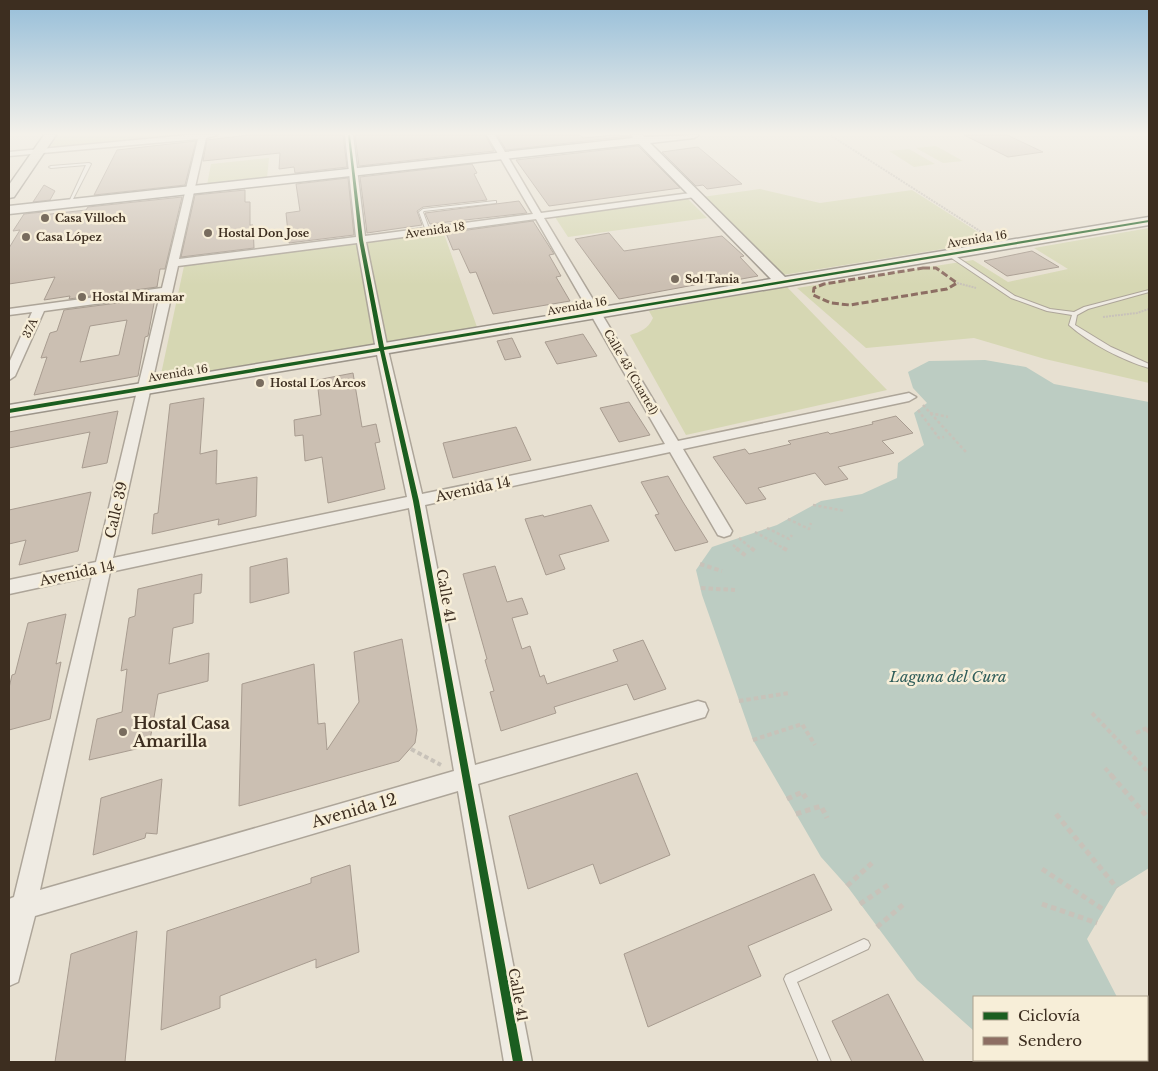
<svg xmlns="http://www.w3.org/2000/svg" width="1158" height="1071" font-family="'Libre Baskerville',serif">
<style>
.green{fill:#d6d7b3}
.water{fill:#bcccc2}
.building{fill:#cbbfb2;stroke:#a89c90;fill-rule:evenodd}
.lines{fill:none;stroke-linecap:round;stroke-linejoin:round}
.lane-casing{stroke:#ada599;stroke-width:2}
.street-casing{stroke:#ada599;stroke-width:3}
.secondary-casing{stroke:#9c958a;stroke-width:3}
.primary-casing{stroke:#928b80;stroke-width:3}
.path-far3{stroke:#c8c2b9;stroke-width:2;stroke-dasharray:2 1;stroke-linecap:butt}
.path-far2{stroke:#c8c2b9;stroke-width:2.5;stroke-dasharray:3 2.5;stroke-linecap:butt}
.path-far1{stroke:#c8c2b9;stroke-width:4;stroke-dasharray:4.5 3;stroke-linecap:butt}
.path{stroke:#c8c2b9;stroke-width:5;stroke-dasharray:5.5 4;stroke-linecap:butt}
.lane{fill:#efebe3;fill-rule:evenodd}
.street{fill:#efebe3;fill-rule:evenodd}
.secondary{fill:#efebe3;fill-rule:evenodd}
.primary{fill:#e6e1d4;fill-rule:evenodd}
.quiet{stroke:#8d6e63;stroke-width:3;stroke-dasharray:7 3;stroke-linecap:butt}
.cycleway-casing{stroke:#f7eed8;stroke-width:3}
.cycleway{fill:#1b5e20;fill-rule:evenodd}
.poi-dot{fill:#786c5e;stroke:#f7eed8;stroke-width:2}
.labels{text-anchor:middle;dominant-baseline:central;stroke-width:5;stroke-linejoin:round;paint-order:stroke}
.far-poi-label{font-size:11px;font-weight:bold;fill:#3d2e20;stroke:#f7eed8;text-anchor:start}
.far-street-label{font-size:11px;fill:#3d2e20;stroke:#f7eed8}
.street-label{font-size:14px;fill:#3d2e20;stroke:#f7eed8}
.water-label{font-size:15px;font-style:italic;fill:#2f5d5a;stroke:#f7eed8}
.near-poi-label{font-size:16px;font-weight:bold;fill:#3d2e20;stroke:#f7eed8;text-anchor:start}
.near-street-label{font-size:16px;fill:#3d2e20;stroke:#f7eed8}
</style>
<rect width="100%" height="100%" fill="#e7e0d1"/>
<path class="green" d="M58 135H191L49 149Z
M936 146 963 161 943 163 916 148Z
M909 149 935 164 914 167 889 151Z
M269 158 267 178 207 185 211 164Z
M760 189 820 203 912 190 992 241 783 275 702 197Z
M688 199 707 218 568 237 555 217Z
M1149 228V383L1045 359 974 338 866 348 797 288 973 260 1008 282 1068 269 1034 248Z
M443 231 477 327 160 379 184 266Z
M787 287 887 390 686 435 630 335C640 332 648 329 653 318L649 311Z"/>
<path class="water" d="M985 360 1026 367 1054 384 1149 402V868L1117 888 1087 939 1117 997H974V1031L917 980 847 886 821 857 753 740 702 595 696 570 712 547 777 525 821 501 862 494 897 478 898 463 924 445 914 413 927 403 913 388 908 372 929 361Z"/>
<path class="building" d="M249 135H343L347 167 295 173 294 167 279 169 280 153 203 161 207 140Z
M355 135H485L494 151 359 166Z
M497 135H580L583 138 614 135 630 136 506 150Z
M964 135H1007L1043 152 1008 157Z
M196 141 185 185 94 195 117 150Z
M638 146 680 188 549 206 516 160Z
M698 147 742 184 707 189 703 185 696 186 662 152Z
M472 164 477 173 474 174 487 200 423 207 417 211 422 225 367 233 360 177Z
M348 178 354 235 289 243 286 213 300 211 296 184Z
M44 185 55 191 50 200 33 202Z
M245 190V202H250V225H253L254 248 181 257 195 195Z
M182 197 165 269H160L157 287 69 299 70 296 44 300 55 277 9 284V248L20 230 13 231 24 214 43 212 42 215 86 210 88 207Z
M519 201 527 213 430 224 425 213Z
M533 221 554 254 549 255 561 276 556 277 570 301 493 314 476 272 470 273 459 249 453 250 446 233Z
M609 233 624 251 722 236 744 256 740 257 758 276 725 282 723 280 705 283 619 299 575 239Z
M1032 251 1059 267 1007 276 984 261Z
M155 298 148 336 145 337 138 376 34 395 47 357 41 358 50 333 57 331 64 310ZM127 320 119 355 80 362 90 326Z
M583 334 597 356 557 364 545 342Z
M512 338 521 357 505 360 497 341Z
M353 373 362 427 376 424 380 442 375 443 385 489 328 503 322 457 305 461 303 435 295 436 294 420 321 415 317 380Z
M204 398 200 454 217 450 216 484 257 477 256 516 218 525 219 519 152 534 154 514 158 513 170 404Z
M629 402 650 435 619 442 600 408Z
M118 411 107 463 82 468 90 432 9 448V432Z
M896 416 913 433 882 441 894 453 838 467 848 479 825 485 815 473 758 488 766 499 746 504 713 457 745 449 749 454 791 444 788 441 828 432 830 434 873 424 872 422Z
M516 427 531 460 453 478 443 443Z
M668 476 683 502 708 542 675 551 655 515 659 514 641 482Z
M91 492 78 551 19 565 26 540 9 544V510Z
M591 505 609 541 559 555 565 569 546 575 525 519 543 515 544 517Z
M287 558 289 593 250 603V567Z
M495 566 507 602 522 598 528 614 512 618 522 649 530 646 540 677 544 675 547 684 618 661 613 650 643 640 666 689 634 700 627 684 554 707 556 713 501 731 490 692 494 691 485 660 487 659 463 574Z
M202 574 201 593 194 594 193 623 173 628 169 664 209 653 208 681 158 694 149 746 89 760 97 719 122 712 127 669 121 671 129 618 135 616 138 589Z
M66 614 56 664 61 662 50 719 9 730V688L12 675 15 674 28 623Z
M402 639 417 730 415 743 399 761 239 806 242 684 314 664 318 724 325 723 327 750 359 702 354 652Z
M637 773 670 855 600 884 593 864 528 889 509 816Z
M162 779 157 834 146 833 145 838 93 855 101 798Z
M350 865 359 952 316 968V959L220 996V1008L161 1030 167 931 311 883V878Z
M814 874 832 910 748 946 761 976 648 1027 624 954Z
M137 931 125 1062H55L71 954Z
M888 994 924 1062H852L832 1021Z"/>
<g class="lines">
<defs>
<path id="lane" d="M89 163 91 164 71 203 68 204 86 165 51 168 49 167 51 166Z
M495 201H496V203L424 211 423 212 430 231 428 232 426 231 419 212 423 209Z
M947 253H951L1015 296 1050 309 1074 312 1084 307 1149 290V292L1088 309 1077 315 1075 325 1111 347 1149 364V368C1124 361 1089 343 1069 325L1072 315 1047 311 1011 298 947 255Z
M864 939 868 941 870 945 868 949 797 982 831 1062H819L784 979 786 975Z"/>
<path id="street" d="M189 135H217L206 138 179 259 356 237 345 135H353L365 236 533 214 487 135H495L541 213 698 192 699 194 695 197 544 218 678 441 909 393 916 397 909 401 683 449 732 531 730 535 724 537 718 535 670 452 425 505 475 765 698 701 705 703 708 710 705 717 698 719 478 784 532 1062H504L458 791 35 916 18 982 9 986V899L14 897 92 576 9 594V580L96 562 160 295 44 311 15 376 9 380V363L32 312 9 315V309L162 288 198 139 9 156V152ZM536 219 665 444 422 494 388 350 366 242ZM357 243 376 350 407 497 113 558 178 266ZM409 508 454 771 40 890 110 572Z"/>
<path id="secondary" d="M631 135H642L644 137 699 135 694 138 650 143 785 277 1149 217V225L9 417V405L771 279 639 144 9 214V206L633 138Z"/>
<path id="primary" d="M44 135H56L14 197 9 198V185Z"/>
</defs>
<use href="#lane" class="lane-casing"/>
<use href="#street" class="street-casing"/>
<use href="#secondary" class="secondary-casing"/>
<use href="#primary" class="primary-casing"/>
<path class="path-far3" d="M830 135 983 233
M957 283 976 288
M1103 317 1137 313 1149 309"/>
<path class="path-far2" d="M923 405 966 452
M918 410 939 438 944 437
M930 413 948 417
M813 505 845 511
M788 519 809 529 811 523
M767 528 789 539 792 535
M755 532 785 549
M739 538 752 549
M733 545 738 549"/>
<path class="path-far1" d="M736 548 746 556
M751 548 756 552
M783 548 787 550
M700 564 722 571
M701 588 735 590
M739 701 789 693
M1092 713 1149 773
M1146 729 1149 732
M1136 733 1149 727
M753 740 802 724 815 745
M411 749 441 765
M1105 768 1112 776"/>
<path class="path" d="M1111 775 1149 819
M787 799 802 792 806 798
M796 814 821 806 827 818
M1056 814 1117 888
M1042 869 1104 910
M847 886 872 863
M860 904 888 885
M1042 904 1097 923
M877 927 904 904"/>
<use href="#lane" class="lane"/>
<use href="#street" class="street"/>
<use href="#secondary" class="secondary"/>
<use href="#primary" class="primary"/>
<path class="quiet" d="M923 268H936L957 283 947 289 850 305 831 303 813 295 814 288 824 284Z"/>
<defs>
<path id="cycleway" d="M348 135H350L363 240 384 347 1149 220V222L384 350 419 501 523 1062H513L413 501 380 351 9 413V409L379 348 359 240Z"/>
</defs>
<use href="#cycleway" class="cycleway-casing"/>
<use href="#cycleway" class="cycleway"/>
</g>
<linearGradient id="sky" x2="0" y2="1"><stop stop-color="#96bed9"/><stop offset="0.47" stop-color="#f4f1ea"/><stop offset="1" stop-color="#f4f1ea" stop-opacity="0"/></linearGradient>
<rect width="1158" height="285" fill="url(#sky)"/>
<g class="poi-dot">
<circle cx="45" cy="218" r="5"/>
<circle cx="208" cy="233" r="5"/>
<circle cx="26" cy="237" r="5"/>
<circle cx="675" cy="279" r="5"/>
<circle cx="82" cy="297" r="5"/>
<circle cx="260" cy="383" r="5"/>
<circle cx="123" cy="732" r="5"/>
</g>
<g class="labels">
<g class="far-poi-label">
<text x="55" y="218">Casa Villoch</text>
<text x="218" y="233">Hostal Don Jose</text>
<text x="36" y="237">Casa López</text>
<text x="685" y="279">Sol Tania</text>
<text x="92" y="297">Hostal Miramar</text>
<text x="270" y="383">Hostal Los Arcos</text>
</g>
<g class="far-street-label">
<text transform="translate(435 230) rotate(-8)">Avenida 18</text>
<text transform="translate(977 239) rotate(-9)">Avenida 16</text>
<text transform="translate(577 306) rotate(-10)">Avenida 16</text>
<text transform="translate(30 328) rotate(-65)">37A</text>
<text transform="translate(631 372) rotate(60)">Calle 43 (Cuartel)</text>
<text transform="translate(178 373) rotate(-9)">Avenida 16</text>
</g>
<g class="street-label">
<text transform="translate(473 489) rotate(-12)">Avenida 14</text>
<text transform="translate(116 510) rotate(-77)">Calle 39</text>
<text transform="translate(77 573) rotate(-12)">Avenida 14</text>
<text transform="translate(446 596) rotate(80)">Calle 41</text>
<text transform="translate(518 995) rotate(80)">Calle 41</text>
</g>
<g class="water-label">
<text x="948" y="676">Laguna del Cura</text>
</g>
<g class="near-poi-label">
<text x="133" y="723">Hostal Casa<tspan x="133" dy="18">Amarilla</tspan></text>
</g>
<g class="near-street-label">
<text transform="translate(354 810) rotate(-16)">Avenida 12</text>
</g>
</g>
<rect width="1158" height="1071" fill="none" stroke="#3d2e20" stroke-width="20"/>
<rect x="973" y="996" width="175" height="65" fill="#f7eed8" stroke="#ada18e"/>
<rect x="983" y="1012" width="25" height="8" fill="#1b5e20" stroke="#ada18e"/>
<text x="1018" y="1021" font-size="15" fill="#3d2e20">Ciclovía</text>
<rect x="983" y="1037" width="25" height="8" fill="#8d6e63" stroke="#ada18e"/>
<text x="1018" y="1046" font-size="15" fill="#3d2e20">Sendero</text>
</svg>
